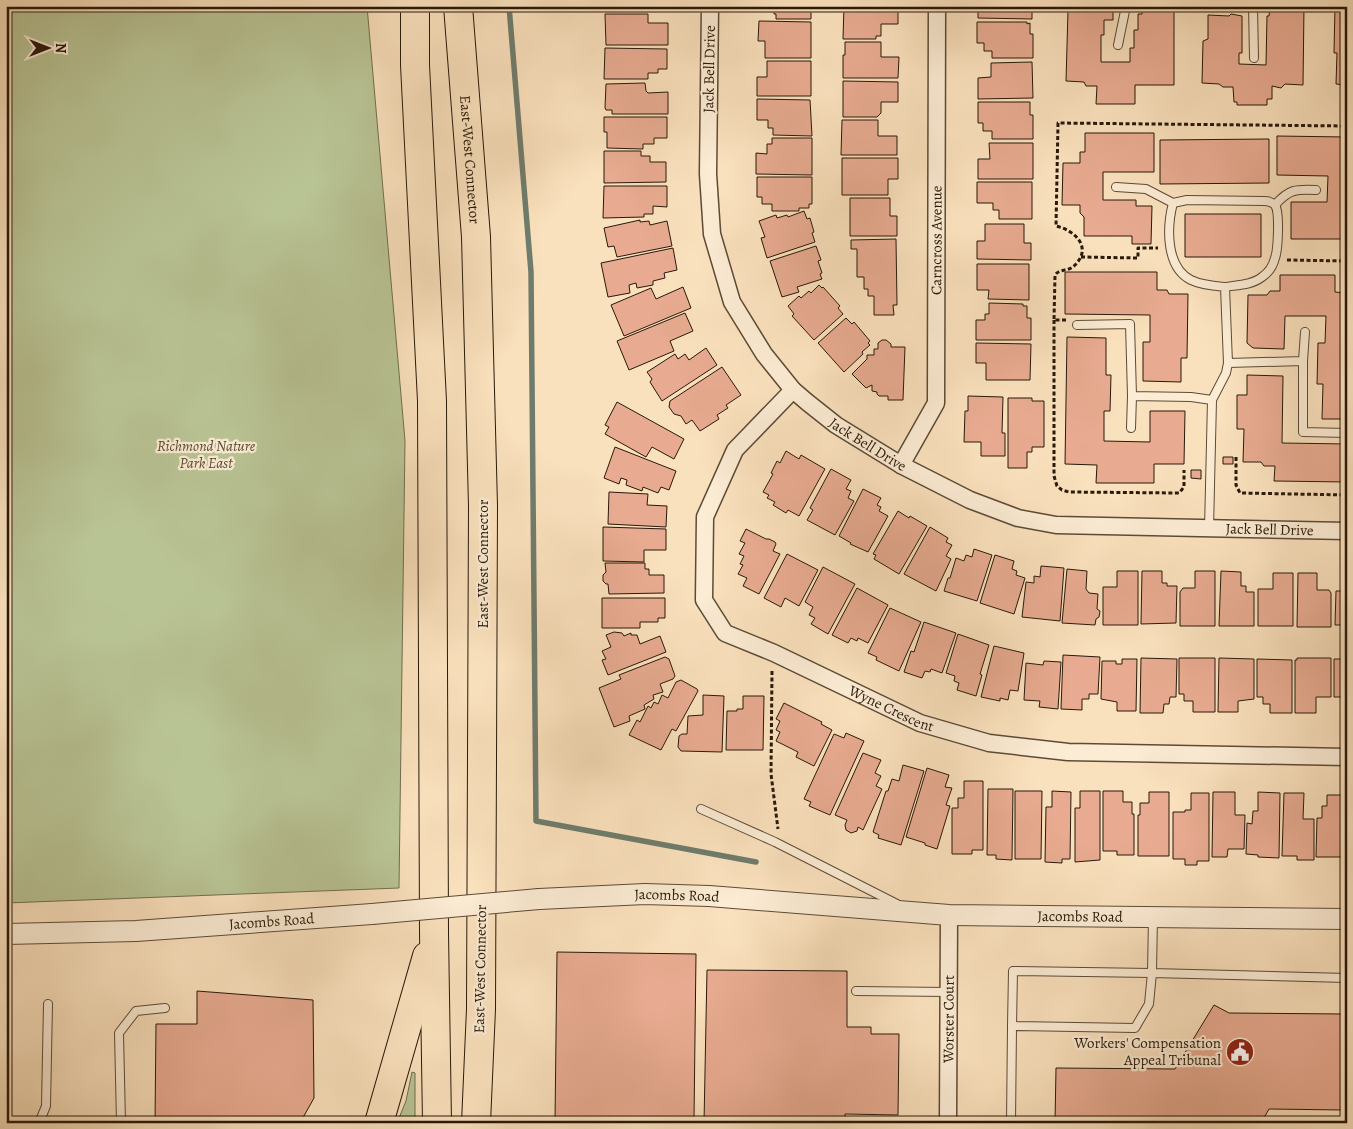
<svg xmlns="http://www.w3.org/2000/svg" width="1353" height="1129" font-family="Alegreya,serif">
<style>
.green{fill:#b9c495;stroke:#706e4f}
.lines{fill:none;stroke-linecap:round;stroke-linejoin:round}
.stream{stroke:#6f7c6d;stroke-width:5.5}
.building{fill:#e8ab91;stroke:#281909}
.service-casing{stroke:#5c4b36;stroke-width:10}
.minor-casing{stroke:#5c4b36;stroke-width:19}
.tertiary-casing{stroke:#5c4b36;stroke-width:22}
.motorway-casing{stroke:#281909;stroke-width:30}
.path{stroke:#281909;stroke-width:3;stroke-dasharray:4 2.5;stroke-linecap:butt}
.service{stroke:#fcecd4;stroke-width:8}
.minor{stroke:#fcecd4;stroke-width:16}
.tertiary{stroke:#fcecd4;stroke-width:20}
.motorway{stroke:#fae1bd;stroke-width:28}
.tertiary-bridge-casing{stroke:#5c4b36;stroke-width:22;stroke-linecap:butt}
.tertiary-bridge{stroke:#fcecd4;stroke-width:20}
.labels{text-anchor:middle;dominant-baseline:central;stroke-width:4.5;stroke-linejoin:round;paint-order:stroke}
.street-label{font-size:15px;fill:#281909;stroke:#fcecd4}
.park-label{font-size:15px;font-style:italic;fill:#544c33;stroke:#fcecd4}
.poi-label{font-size:15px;fill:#281909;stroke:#fcecd4;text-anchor:end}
</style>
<rect width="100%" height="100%" fill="#fae1bd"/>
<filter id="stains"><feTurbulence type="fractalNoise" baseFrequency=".004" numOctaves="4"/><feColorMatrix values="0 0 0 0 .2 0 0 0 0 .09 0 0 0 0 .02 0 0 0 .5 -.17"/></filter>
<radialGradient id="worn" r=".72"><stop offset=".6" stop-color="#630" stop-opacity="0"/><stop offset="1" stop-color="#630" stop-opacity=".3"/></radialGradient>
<path class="green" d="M6 6H367L405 441 399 888 6 903Z
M412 1072 415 1073V1123H397L406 1101Z"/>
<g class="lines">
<path class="stream" d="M509 6 531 272 536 821 756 862"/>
</g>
<path class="building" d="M605 6H645V11H605Z
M774 6H811V19H776V14H774Z
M844 6H898V24H881V36H876V39H843Z
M978 6H1032V19L978 18Z
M1074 6H1113V20H1104V35H1101V62H1130V48H1134V30H1138V14H1142V6H1174V85H1135V104H1096L1097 86H1086L1084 82 1066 81 1068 11H1074Z
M1270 6H1304L1303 85 1285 84 1281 88 1272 86V99H1267V105H1237V102H1234L1233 87H1223L1219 84 1202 83 1203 41 1208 39V15L1229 16 1231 14 1242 16V53H1239V64L1266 65 1267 16H1269Z
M1335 6H1347V85L1336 84 1337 53H1334Z
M605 14H648V23H668V45H606Z
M759 21 811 22V58H765V41H758Z
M977 22H1027V24L1030 23V34H1033V58H992V51H984V43H977Z
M845 42H881V57H899L898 78H843V55H845Z
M605 48 667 49V69H658V73H648V79H604Z
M767 61H811V96H757V77H767Z
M1032 62 1033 98 978 99V78L991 77V63Z
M843 81 898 82V102H881V113L877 117H843Z
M645 83 646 91 648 93 668 92V114H612V110H606L605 108 606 84Z
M757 99 810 100 812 136 773 135V128H768V120H757Z
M978 102H1030V115H1033V139H992V131H983V123H978Z
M604 117H667V138H654V144H643V149L607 148V132H604Z
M842 120H878V136H897V155H841Z
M1085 133H1154V172H1103V200H1136V206H1152L1151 244H1132V236H1084V217L1080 213V205H1062L1063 163H1080V152H1085Z
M1277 136 1346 137V239H1291V202H1327L1328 176 1277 175Z
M772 138H812V175L756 174V153L767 154V144H772Z
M1269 139V183L1160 184V140Z
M989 143H1033V179H978V159H990Z
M604 151H641V156H650V162H666V182L604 183Z
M842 158H898V179H888V195H842Z
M757 177H812V204H809V208H799V211H772V204H762V197H757Z
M977 182H1032V219H999V210H993V203H977Z
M604 186H667V207L653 206V214H644V217L603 218Z
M850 198H890V216H897V236H850Z
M804 211 807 219 810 218 814 232 812 233 815 242 767 258 761 238 765 237 759 221 776 215 777 218 787 215 788 217Z
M1185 214H1261V257H1185Z
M640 220V222L649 221 650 225 667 221 672 246 617 257 614 246 608 247 604 228Z
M985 224H1024V243H1031V260L977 259V241H985Z
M896 239 897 305H893L894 315H874V296H868V289H864V277H857V249H851V240Z
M816 246 821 260 818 261 822 273 820 274 822 279 797 287 799 292 782 297 770 261Z
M673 248 677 270 664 273 665 278 653 281V285L637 288 636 283 629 285 630 293 608 297 601 263Z
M977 264H1029V300L988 299 989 290H977Z
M1065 272H1157V290H1167L1169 294H1188L1187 358H1181V382L1143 381V342H1150V315L1065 314Z
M1280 275H1335V292L1347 293V419H1322L1323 384H1317L1318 343H1325L1326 316H1285L1284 349 1253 348 1247 343 1248 295H1267L1270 291H1280Z
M819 285 822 288 823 287 840 306 838 308 843 314 814 340 792 316 794 314 788 306 799 296 801 298 809 291 811 293Z
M683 287 691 308 624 336 611 305 651 288 656 299Z
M989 303 1023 304V306H1027V318H1031V340H976V320H985V314H989Z
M685 313 693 331 670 341 674 351 629 370 617 341Z
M846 318 852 324 854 322 870 341 868 343 870 345 862 352 863 354 844 372 818 343Z
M1067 337 1106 338V375H1111L1110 411H1104V441L1150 442V411H1185L1184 464H1154V483H1096L1097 465 1065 464Z
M882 340H886L891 344V347H905L903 400H888V396H879L877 394V392L872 391V385L866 388 852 374 867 359V355H874V349H878V343Z
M976 343 1031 344 1030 380H986V363H976Z
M706 348 717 365 662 401 650 382 652 379 647 372 675 354 678 359 685 354 689 360Z
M722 367 741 395 726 405 728 408 717 415 719 419 700 431 692 420 686 424 681 416 674 414 669 407 670 401Z
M1247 375 1283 376 1282 443 1347 444V482L1274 481 1275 466H1264L1261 462H1243L1244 429H1237V395H1247Z
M968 396 1003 397 1002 433H1005V456H981V442H964L965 411H968Z
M1008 398H1032V401H1044V447H1032V452H1027V468H1008Z
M617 402 684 439 674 459 652 447 646 457 605 434 609 427 605 425Z
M615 447 676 471 669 490 661 487 658 493 643 487 642 491 626 485 627 480 621 478 619 484 604 478Z
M786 451 799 459 801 455 825 469 799 516 788 510 786 513 773 505 775 502 767 498 769 495 763 492 773 474 771 473 777 461 780 463Z
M1223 457H1233V464H1223Z
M831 469 851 480 846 489 851 491 848 498 854 501 835 535 807 520 813 510 810 508Z
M1191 470H1201V479L1191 478Z
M863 489 881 498 877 505 881 507 879 511 888 516 868 552 850 544 851 543 839 536Z
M609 492 648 494 647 505 667 506 666 527 608 524Z
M898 511 909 518 910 516 927 526 899 574 874 559 876 555 873 554Z
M603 527 666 529V550H644V562L603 561Z
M930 527 948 538 946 542 952 545 946 556 951 559 936 591 904 574Z
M746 529 766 539H769L775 542 776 544 773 551 780 554 759 594 743 586 747 578 738 574 743 565 740 564 744 556 739 554 745 543 740 541Z
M974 549 992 555 977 601 944 591 948 578H950L956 558 964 561 966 555 972 557Z
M787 554 818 570 799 606 785 598 781 607 764 598Z
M995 555 1014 561 1012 569 1017 571 1016 575 1025 578 1014 614 980 603Z
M605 563H645V569H649V575H664V593L609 594 608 584H606L603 581V575L606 572Z
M1041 566 1064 568 1060 621 1022 617 1026 582 1034 583V576L1040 577Z
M823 567 855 584 828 634 811 624 815 618 809 615 813 607 805 602Z
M1067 569 1087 571 1086 589 1089 593 1098 594 1097 609 1100 611 1099 617 1096 619 1095 625 1062 623Z
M1117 571H1138V625H1103V587H1117Z
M1142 571H1162V583H1167V586H1177L1176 623 1141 624Z
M1195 571H1215V626H1180V592L1183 588H1195Z
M1221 571 1241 572V586H1246V592H1254V626H1219Z
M1273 573H1293V626H1258V589H1273Z
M1298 573H1317V590H1329L1331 593V627H1297Z
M857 588 888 605 868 643 858 638 857 641 851 638 848 643 832 635Z
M1336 591H1347V625H1335Z
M602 598H665V618H658V622H640V628H602Z
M890 608 921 622 899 671 876 660 877 657 868 653Z
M924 622 956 633 942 673 931 669 930 672 925 671 922 678 904 672 911 651 914 652Z
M614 632 622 633 624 636 631 633V635H637L640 644 660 636 666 652 608 675 602 660 606 659 602 651 611 647 606 635Z
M958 634 989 645 980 674 982 675 976 696 957 690 959 683 954 681 955 676 946 673Z
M994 646 1024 653 1018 691 1010 690 1008 700 1000 698V701L981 697Z
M1063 655 1100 657 1098 694H1089V699H1082V710L1061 709Z
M665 657 669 659 675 676 673 679 660 684 663 692 653 695 654 699 644 705 645 709 629 716 630 721 614 727 599 688 621 679 619 675Z
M1141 658 1177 659 1176 697H1170L1169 704H1164L1163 713H1140Z
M1179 658H1215V712H1193V701H1184V694H1179Z
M1219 658 1254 659V699L1238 701V712H1218Z
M1297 658H1331V697H1316V713H1295V660H1297Z
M1122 659H1137L1136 711H1117V702L1101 699 1102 661H1116V664H1122Z
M1257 659 1292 660V713H1270V704H1263V697H1257Z
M1334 659H1347V697H1334Z
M1044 661 1061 662 1058 709 1039 707 1040 701 1024 700 1026 663 1043 665Z
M681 680 697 689 698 691 676 731 672 729 661 750 629 735 637 720 640 722 648 706 651 708 654 702 658 704 662 695 668 698 676 682Z
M703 695 724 696 722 752 681 751 678 747 679 736 682 734H687L688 716 703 715Z
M743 696H764L763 750H726L727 711H737V709H743Z
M784 703 822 722 821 724 832 730 814 766 796 757 798 752 776 741 780 732 776 730 780 721 776 719Z
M846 733 864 741 830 815 809 806 811 802 804 799 834 734 844 738Z
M863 753 881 760 875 773 881 776 876 786 882 789 863 830 858 827 857 831 851 833 846 830 845 825 847 820 835 815Z
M903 765 924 771 901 845 878 838 879 835 873 832 886 791H888L892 779 899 781Z
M927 768 949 775 945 787 952 788 946 805 950 806 937 849 925 845V843L906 837Z
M964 781H983V850H972V854H952V808H958V798H964Z
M988 789H1013L1012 860 996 859V855H987Z
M1015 791H1042L1041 859H1015Z
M1052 791 1071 792 1070 859H1062V863L1045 862 1046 807H1052Z
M1080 791H1100V860L1075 862V808H1080Z
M1103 791H1123V802H1132V814H1134V855H1117V851H1103Z
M1149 792H1169V856H1138V815H1140V803H1149Z
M1213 792H1235V815H1245L1244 849H1228L1227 857H1212Z
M1258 792 1280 793 1279 858 1258 857V855L1246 854 1247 823 1252 824 1253 811H1258Z
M1191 793H1209V861H1197V865H1185V859H1173V812H1185V810H1191Z
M1284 793H1304L1303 819H1314V860H1297V856H1282Z
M1327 795H1347V857H1316L1317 818H1322V806H1327Z
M557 952 696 954 694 1120H651V1123L555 1121Z
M707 970 847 971V1027H871V1034H899L898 1115 845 1114V1123H704Z
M197 991 313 1000 314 1098 300 1123H155L156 1024H197Z
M1214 1005 1229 1013 1344 1014 1343 1110 1269 1109 1261 1123H1055L1056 1068 1175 1069Z"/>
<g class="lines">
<defs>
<path id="service" d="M1253 6 1254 58
M1118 45 1126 6
M1116 187 1146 189 1173 203
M1275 205C1289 189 1296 189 1316 190
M1077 325 1130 324 1132 396 1191 397 1212 400
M1303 361 1305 332
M1228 363 1303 361V432L1347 433
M1131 428 1132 396
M1209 529 1212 400 1226 373 1228 363 1225 287C1214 286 1201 285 1191 280 1165 267 1167 226 1173 203L1187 200 1264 201C1268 201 1272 202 1275 205 1280 212 1278 250 1275 258 1273 266 1268 273 1262 277 1252 285 1237 285 1225 287
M701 809 775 842 897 904
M1153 917 1152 973 1347 978
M856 991 949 992
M39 1123 46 1106 48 1004
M121 1123 119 1033 136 1011 165 1008
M1011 1123 1012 1026 1135 1028 1149 1004 1152 973 1013 971 1012 1026"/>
<g id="minor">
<path id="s1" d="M710 6 708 174 712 234 732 302 764 354 793 390 807 402 836 425 901 465 970 500 1018 518 1056 525 1347 531"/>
<path id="s2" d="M793 390 735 450 705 517 704 600 725 633 774 653 920 723 989 743 1068 752 1347 757"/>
<path id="s3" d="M901 465 936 403 937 6"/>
<path id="s4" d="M948 1123 949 915"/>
</g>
<g id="tertiary">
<path id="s5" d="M539 899 645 894 709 896 949 915 1347 919"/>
<path id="s6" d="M6 934 136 931 372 914"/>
</g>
<g id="motorway">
<path d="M415 6V65L432 401 434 933 437 1123"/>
<path id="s7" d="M458 6 476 237 483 506 481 1009 476 1123"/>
<path d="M379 1123 427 956"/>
</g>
</defs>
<use href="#service" class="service-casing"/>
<use href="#minor" class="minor-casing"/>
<use href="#tertiary" class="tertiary-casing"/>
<use href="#motorway" class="motorway-casing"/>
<path class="path" d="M1081 257 1138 258V248H1158
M1287 260 1347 261
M1054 320V476L1057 486 1062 490 1069 492 1179 493 1184 487V470
M1066 320H1054L1055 275C1060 268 1069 272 1075 265 1093 247 1074 230 1056 226L1058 123 1347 126
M1236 457V485L1240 493 1347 495
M772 671 771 774 778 829"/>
<use href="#service" class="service"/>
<use href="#minor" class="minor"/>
<use href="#tertiary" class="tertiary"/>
<use href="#motorway" class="motorway"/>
<defs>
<path id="tertiary-bridge" d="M372 914 539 899"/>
</defs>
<use href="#tertiary-bridge" class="tertiary-bridge-casing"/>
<use href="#tertiary-bridge" class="tertiary-bridge"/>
</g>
<defs>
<symbol id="civic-disc" viewBox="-11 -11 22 22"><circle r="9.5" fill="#8f2418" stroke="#fcecd4"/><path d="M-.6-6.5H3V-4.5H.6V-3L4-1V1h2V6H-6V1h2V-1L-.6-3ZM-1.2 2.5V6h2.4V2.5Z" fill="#fff"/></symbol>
</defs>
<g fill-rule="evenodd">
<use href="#civic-disc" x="1224" y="1036" width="32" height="32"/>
</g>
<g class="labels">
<g class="street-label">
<text transform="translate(709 69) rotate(-89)">Jack Bell Drive</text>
<text stroke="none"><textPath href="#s7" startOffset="154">East-West Connector</textPath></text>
<text stroke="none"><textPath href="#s3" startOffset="234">Carncross Avenue</textPath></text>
<text stroke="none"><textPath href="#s1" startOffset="499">Jack Bell Drive</textPath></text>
<text stroke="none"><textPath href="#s1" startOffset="919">Jack Bell Drive</textPath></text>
<text transform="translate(483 564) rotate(-90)">East-West Connector</text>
<text stroke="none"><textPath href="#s2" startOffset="462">Wyne Crescent</textPath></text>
<text stroke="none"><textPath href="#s5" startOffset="138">Jacombs Road</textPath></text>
<text stroke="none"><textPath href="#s5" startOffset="542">Jacombs Road</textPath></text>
<text stroke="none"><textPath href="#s6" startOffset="266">Jacombs Road</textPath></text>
<text transform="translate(480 969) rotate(-89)">East-West Connector</text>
<text stroke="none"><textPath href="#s4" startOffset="104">Worster Court</textPath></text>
</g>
<g class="park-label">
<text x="206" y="446">Richmond Nature<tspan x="206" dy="17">Park East</tspan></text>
</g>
<g class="poi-label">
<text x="1221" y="1043">Workers' Compensation<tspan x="1221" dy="17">Appeal Tribunal</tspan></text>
</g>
</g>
<rect width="1353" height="1129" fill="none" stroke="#fae1bd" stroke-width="25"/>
<rect x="8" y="8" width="1338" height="1114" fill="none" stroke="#281909" stroke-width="2.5"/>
<rect x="12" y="12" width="1328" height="1104" fill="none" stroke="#281909"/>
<g transform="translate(48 48) rotate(90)" stroke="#fcecd4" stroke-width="4" paint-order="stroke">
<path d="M0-4L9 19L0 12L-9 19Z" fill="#281909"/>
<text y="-8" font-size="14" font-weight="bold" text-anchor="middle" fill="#281909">N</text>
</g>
<rect width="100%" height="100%" filter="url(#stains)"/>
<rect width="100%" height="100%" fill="url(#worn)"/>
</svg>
